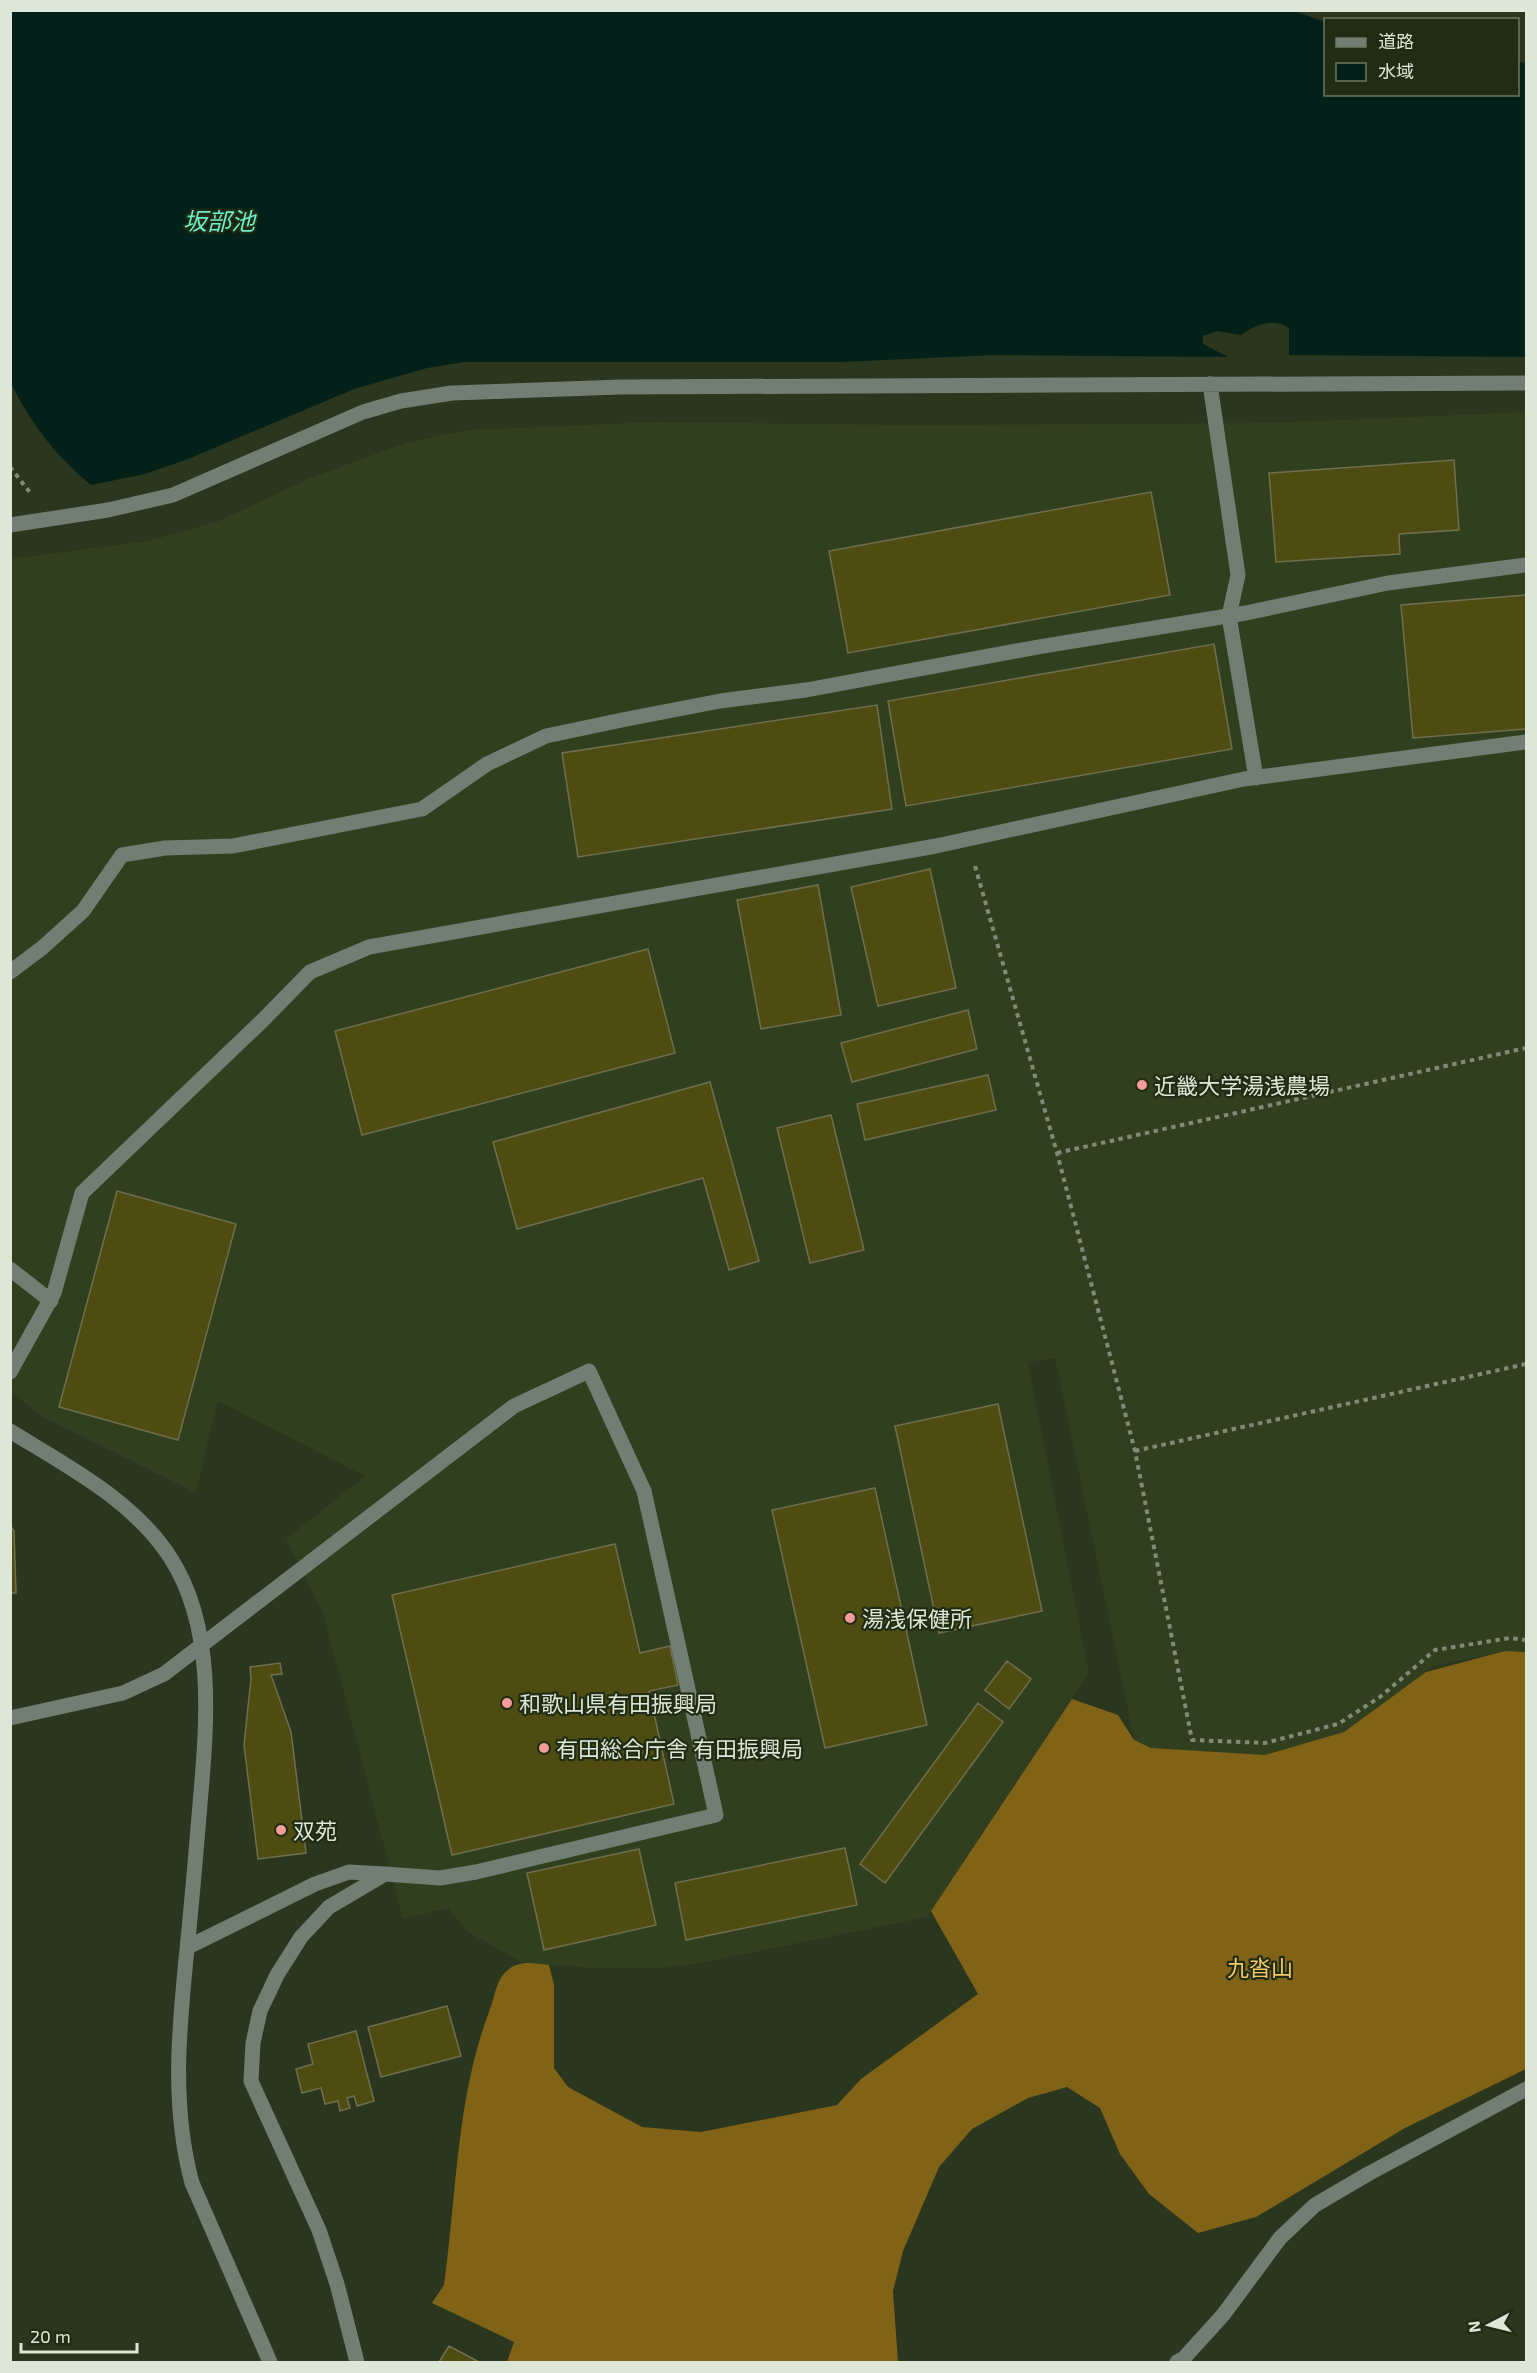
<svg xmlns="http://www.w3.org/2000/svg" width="1537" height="2373" font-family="'Exo 2','Noto Sans JP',sans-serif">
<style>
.built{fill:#303f1e}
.forest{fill:#816317}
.water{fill:#032119}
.building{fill:#4e4c11;stroke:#6f6f50;stroke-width:1.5}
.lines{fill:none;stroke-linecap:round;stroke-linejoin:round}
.path{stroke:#808a75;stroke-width:4;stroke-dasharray:4.5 4.5;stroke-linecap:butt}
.minor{stroke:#717e74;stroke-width:15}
.poi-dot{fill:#f59b9a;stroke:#202c13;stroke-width:2}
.labels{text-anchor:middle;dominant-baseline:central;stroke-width:4.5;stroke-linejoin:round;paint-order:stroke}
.poi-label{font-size:22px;fill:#dee7d7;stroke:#202c13;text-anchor:start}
.park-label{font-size:22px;fill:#f5ca67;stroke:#202c13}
.water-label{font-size:24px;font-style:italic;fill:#6ceecb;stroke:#202c13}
</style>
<rect width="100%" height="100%" fill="#2a361d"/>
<path class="built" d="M1526 412V1652L1505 1651 1434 1666 1344 1732 1265 1755 1163 1753 1134 1740 1055 1358 1028 1362 1089 1673 927 1917 711 1961 664 1968H592L521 1962 468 1932 448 1908 403 1919 323 1613 286 1539 365 1476 218 1401 196 1493 43 1417 11 1392 10 559 148 541 219 521 310 478 406 443 467 430 655 422 912 425 1271 423Z"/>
<path class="forest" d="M1505 1651 1526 1652V2069L1405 2128 1256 2217 1198 2233 1149 2194 1120 2154 1100 2108 1067 2087 1028 2098 972 2129 939 2167 903 2251 893 2291 898 2362H507L514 2342 432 2303 444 2285C457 2192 456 2098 490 2009 494 1999 496 1983 503 1975 515 1959 533 1963 549 1965L554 1985V2068L568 2087 642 2127 701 2132 837 2105 861 2079 978 1994 931 1911 1072 1699 1118 1715 1134 1740 1151 1748 1265 1755 1344 1732 1426 1672Z"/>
<path class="water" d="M1292 10 1325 22 1326 94H1518V62L1526 63V357L1289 355V328C1274 317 1254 325 1241 335L1217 331 1203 336V344L1228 357 994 355 841 362H465L427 368 354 389 188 459 145 474 91 485C56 456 31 424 11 383V11Z"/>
<path class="building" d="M1454 460 1459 530 1399 534 1400 554 1276 562 1269 473Z
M1151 492 1170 595 848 653 829 551Z
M1526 595V729L1413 738 1401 605Z
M1214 644 1232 749 906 806 888 701Z
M877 705 892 809 578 857 562 753Z
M930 869 956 988 878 1006 851 887Z
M818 885 841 1015 761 1029 737 900Z
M648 949 675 1053 362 1135 335 1031Z
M968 1010 977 1049 852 1082 841 1043Z
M988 1075 996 1110 865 1140 857 1104Z
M710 1082 759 1261 729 1270 703 1178 517 1229 493 1142Z
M831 1115 864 1250 810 1263 777 1128Z
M117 1191 236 1224 178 1440 59 1407Z
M998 1404 1042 1611 939 1633 895 1426Z
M875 1488 927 1725 825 1748 772 1510Z
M10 1525 14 1531 16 1593H10Z
M615 1544 640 1653 670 1646 678 1685 649 1691 674 1804 452 1855 392 1595Z
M1007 1661 1031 1679 1009 1709 985 1690Z
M280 1663 282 1674 271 1675 291 1732 306 1853 258 1859 244 1745 251 1679 250 1667Z
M978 1703 1003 1722 885 1883 860 1864Z
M845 1848 857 1905 686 1940 675 1883Z
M639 1849 656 1925 544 1950 527 1873Z
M447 2006 461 2056 381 2077 368 2027Z
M356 2031 374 2101 357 2106 354 2096 347 2098 350 2108 340 2111 338 2101 325 2104 321 2088 302 2093 296 2069 313 2064 308 2044Z
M449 2346 479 2362H439Z"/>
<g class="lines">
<path class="path" d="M10 467 32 495
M975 866 1057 1153 1135 1451 1192 1740 1265 1743 1338 1724 1380 1697 1435 1650 1510 1638 1526 1640
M1057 1153 1526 1048
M1135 1451 1526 1364"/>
<path class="minor" d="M1210 384 1238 575 1229 616 1256 778
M10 525 108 510 173 495 363 412 401 401 452 393 621 387 1526 383
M10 972 42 948 83 911 122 855 165 848 233 846 422 809 487 764 546 736 622 720 720 701 806 690 1038 647 1246 613 1388 583 1526 565
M10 1269 51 1301
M10 1372 54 1293 82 1193 263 1020 310 972 369 947 936 846 1244 779 1526 742
M10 1431C67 1466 133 1500 170 1557 216 1628 207 1723 200 1804 196 1853 192 1901 187 1949 179 2028 171 2105 192 2183L270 2362
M10 1718 123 1693 164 1674 514 1406 589 1371 644 1491 716 1815 476 1872 440 1878 385 1874
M188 1947 315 1884 349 1872 385 1874 329 1907 301 1937 277 1975 260 2011 253 2043 251 2081 319 2230 337 2284 357 2362
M1177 2362 1184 2358 1223 2315 1280 2238 1315 2205 1368 2174 1526 2089"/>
</g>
<g class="poi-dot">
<circle cx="1142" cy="1085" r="6"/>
<circle cx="850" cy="1618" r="6"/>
<circle cx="507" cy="1703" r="6"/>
<circle cx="544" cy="1748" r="6"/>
<circle cx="281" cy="1830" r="6"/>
</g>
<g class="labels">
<g class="poi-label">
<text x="1154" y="1085">近畿大学湯浅農場</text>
<text x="862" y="1618">湯浅保健所</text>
<text x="519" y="1703">和歌山県有田振興局</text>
<text x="556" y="1748">有田総合庁舎 有田振興局</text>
<text x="293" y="1830">双苑</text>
</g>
<g class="park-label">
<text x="1260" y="1967">九沓山</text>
</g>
<g class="water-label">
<text x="219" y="220">坂部池</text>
</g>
</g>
<rect width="1537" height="2373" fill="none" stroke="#dee7d7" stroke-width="24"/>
<rect x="1324" y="18" width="195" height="78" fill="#202c13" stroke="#6c7761" stroke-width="1.5"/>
<rect x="1336" y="38" width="30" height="9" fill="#717e74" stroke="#6c7761" stroke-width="1.5"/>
<text x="1378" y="48" font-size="18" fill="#dee7d7">道路</text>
<rect x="1336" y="63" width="30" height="18" fill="#032119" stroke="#6c7761" stroke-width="1.5"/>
<text x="1378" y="78" font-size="18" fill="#dee7d7">水域</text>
<g transform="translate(1489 2325) rotate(263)" stroke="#202c13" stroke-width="4.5" paint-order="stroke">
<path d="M0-4.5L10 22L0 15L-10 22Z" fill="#dee7d7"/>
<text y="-9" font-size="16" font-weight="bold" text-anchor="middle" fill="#dee7d7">N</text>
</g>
<path d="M21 2343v9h116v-9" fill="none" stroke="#dee7d7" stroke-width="3"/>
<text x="30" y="2343" font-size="18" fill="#dee7d7" stroke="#202c13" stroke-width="4.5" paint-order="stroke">20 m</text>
</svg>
